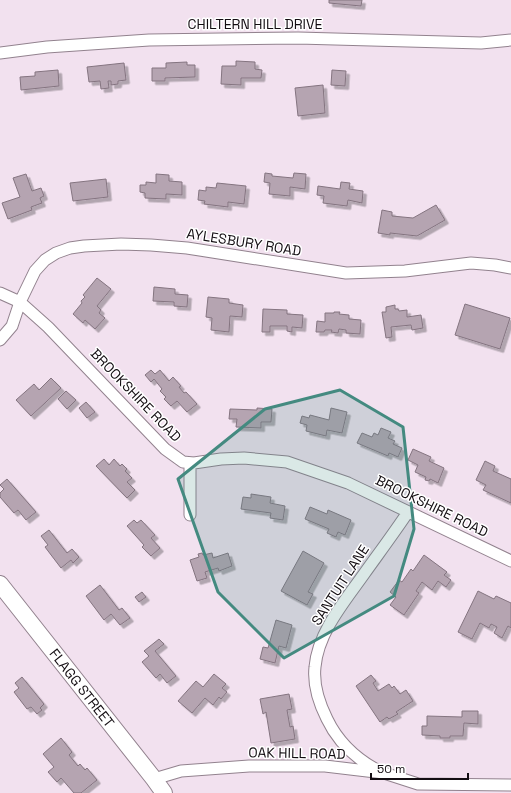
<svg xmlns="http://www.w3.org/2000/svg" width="511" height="793" font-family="'Space Grotesk',sans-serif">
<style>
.building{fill:#b5a4b1;stroke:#847480;filter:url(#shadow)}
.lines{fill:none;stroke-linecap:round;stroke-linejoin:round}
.street-casing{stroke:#92828e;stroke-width:13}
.secondary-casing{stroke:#92828e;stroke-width:18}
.street{stroke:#fff;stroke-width:11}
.secondary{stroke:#fff;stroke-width:16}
.marked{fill:#448a80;fill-opacity:0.2;stroke:#448a80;stroke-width:3;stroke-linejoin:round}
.labels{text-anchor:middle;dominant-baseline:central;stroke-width:3;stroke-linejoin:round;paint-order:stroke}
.street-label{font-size:14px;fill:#130d12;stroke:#fff}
</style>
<defs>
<filter id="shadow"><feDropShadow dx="3.5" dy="3.5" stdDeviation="0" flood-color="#0004"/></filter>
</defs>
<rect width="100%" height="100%" fill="#f2e1ef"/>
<path class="building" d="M329 0H362L361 6 329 3Z
M236 61 255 62V69L262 70 261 78H241V85L221 84 222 66H236Z
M187 62V65H195V77L165 78V81H152V68H166V63Z
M124 63 126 80 118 81V84L111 85V81H108L109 88 101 89 100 81 89 82 87 67Z
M58 70 59 86 21 90 20 77 35 76V72Z
M332 70 346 71 345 86 331 85Z
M323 85 325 113 298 116 295 88Z
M265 173 272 174V176L293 178 294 173 306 174 305 189 290 187V196L269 194 270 183 264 182Z
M26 174 32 191 41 188 44 196 40 198 42 203 31 207 32 210 8 219 2 203 20 197 13 178Z
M156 174 169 175V181L182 182V195L166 194V199L145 198V193L140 192V185H146V182L156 183Z
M106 179 108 197 73 201 70 183Z
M341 182 350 183 349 189 363 191 362 203 348 200 347 206 323 203 324 196 317 195 318 186 340 189Z
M217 183 246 186 244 204 228 202V207L204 204 205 201 198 200 199 190 206 191V187L216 188Z
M436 205 445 220 417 236 390 233V235L378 233 382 210 392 212V216L413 218Z
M97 278 111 289 97 306 101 310 99 313 105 318 95 329 85 320 83 323 73 314 82 303 81 301 85 297 83 295Z
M154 287 175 289V294L188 295 187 307 174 306V302L153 301Z
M208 297 229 299V303L243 305 242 317 230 316 229 332 211 330 212 318 206 317Z
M465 304 510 318 500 349 455 335Z
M395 305V309H398L399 311 407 310V317L421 315 423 328 412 330 411 325 391 327 392 337 386 338 382 312H386V307Z
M263 309 287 310V314L303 315 302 328 292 327V332L287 331V326H270V332H262Z
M334 312H340L339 314 349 315V319L361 320 360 334 346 333V330L339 329 338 333 331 332 332 330H325L324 332H316L317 321 325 322V313H334Z
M151 370 155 374 160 370 169 381 173 377 181 386 179 387 184 393 186 392 197 404 187 412 177 401 171 406 164 399 166 397 160 391 162 389 154 379 151 382 145 375Z
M51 378 61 388 31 416 16 400 34 384 39 390Z
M66 391 76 400 67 409 58 399Z
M86 402 95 412 87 418 79 408Z
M257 408 272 409 271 422H261V428L236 427 237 419H229L230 409 257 410Z
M331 408 347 412 342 433 327 430 326 436 306 431 307 425 300 423 302 416 309 418 310 415 329 420Z
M381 428 391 432 388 438 395 441 393 444 402 448 398 457 389 453 388 456 357 443 362 433 372 437 374 433 378 435Z
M413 449 431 457 429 461 444 468 438 483 430 479 429 481 425 480 426 477 415 472 418 465 408 460Z
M104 459 109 465 114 459 120 466 122 464 127 469 125 471 132 478 127 482 135 490 127 498 96 466Z
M485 461 495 466 493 471 511 479V503L483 490 486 485 476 480Z
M7 479 36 512 26 520 18 510 14 513 0 497V493L4 489 0 485Z
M251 494 271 497 270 503 285 506 283 520 270 518 271 513 241 509 243 497 251 498Z
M310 507 327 514 328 510 351 520 345 535 338 532 336 537 327 533 329 529 305 519Z
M134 520 137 523 141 520 155 535 151 538 160 548 151 556 142 547 144 545 127 526Z
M49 530 67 553 72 549 79 557 73 563 71 560 61 568 45 547 48 545 41 536Z
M303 551 324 563 308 592 313 594 307 605 281 591Z
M202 553 203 555 212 553 213 558 228 553 232 566 219 571 218 568 205 572 207 578 197 581 190 560 199 557 198 554Z
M424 555 447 572 444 575 451 580 446 587 438 581 432 590 422 582 416 591 419 593 404 615 390 605 396 597 390 592 399 580 402 582 411 569 413 571Z
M100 585 119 610 122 608 130 618 120 625 111 614 104 620 86 596Z
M478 591 494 599 496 596 511 603V628L508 626 502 638 494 633 497 627 491 624 489 628 480 623 472 639 458 632Z
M142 592 146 597 139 602 135 597Z
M276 620 292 625 286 648 279 646 275 663 260 659 263 647 268 648Z
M159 639 164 644 155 651 176 676 167 683 160 674 156 678 142 662 149 656 144 651Z
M214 674 226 684 222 688 227 692 221 699 219 697 213 705 205 698 192 713 178 701 196 681 203 687Z
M371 675 376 681 373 683 378 691 389 684 392 688 394 686 400 694 406 690 413 701 396 712 398 714 389 719 387 717 380 722 356 686Z
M22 677 44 704 40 708 42 710 37 714 31 707 27 709 14 692 19 688 15 683Z
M289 694 292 709 287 710 290 727 293 726 295 739 271 743 266 712 263 714 260 699Z
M462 711H478V724L464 723 463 736H450V738H440V736L422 735V726H427V716L462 717Z
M61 738 72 752 69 755 78 766 80 764 85 770 87 768 97 780 81 793H74L61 778 57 782 48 772 54 767 43 754Z"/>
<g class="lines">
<defs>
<path id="street" d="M0 53 47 47 149 40 298 38 481 43 511 40
M0 293 20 302 35 271 45 260 56 253 70 248 84 246 121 244 151 245 187 248 346 273 405 271 471 263 495 265 511 268
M0 340 12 326 20 302 48 327 165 449 183 462 194 463 221 459 244 458 287 462 348 483 511 561
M190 463V515
M377 770C355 758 338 742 327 719 319 703 313 685 315 667 318 632 345 601 364 574 379 553 394 533 408 512
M154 779 181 771 249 766H325L384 773 418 784 511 785"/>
<path id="secondary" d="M0 584 154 779 164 793"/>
</defs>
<use href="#street" class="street-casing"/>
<use href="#secondary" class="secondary-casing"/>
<use href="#street" class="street"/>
<use href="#secondary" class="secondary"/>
</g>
<path class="marked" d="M340 390 403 427 414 529 394 596 284 658 218 592 178 479 265 409Z"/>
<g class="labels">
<g class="street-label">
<text x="255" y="24">CHILTERN HILL DRIVE</text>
<text transform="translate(244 242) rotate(9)">AYLESBURY ROAD</text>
<text transform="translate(136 395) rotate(46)">BROOKSHIRE ROAD</text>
<text transform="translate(432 506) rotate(26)">BROOKSHIRE ROAD</text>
<text transform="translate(340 585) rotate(-57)">SANTUIT LANE</text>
<text transform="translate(82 688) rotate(52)">FLAGG STREET</text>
<text transform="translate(297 753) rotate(1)">OAK HILL ROAD</text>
</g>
</g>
<path d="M371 773v6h97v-6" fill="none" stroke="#130d12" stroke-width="2"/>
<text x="377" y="773" font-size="12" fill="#130d12" stroke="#ffffff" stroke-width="3" paint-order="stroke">50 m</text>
</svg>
